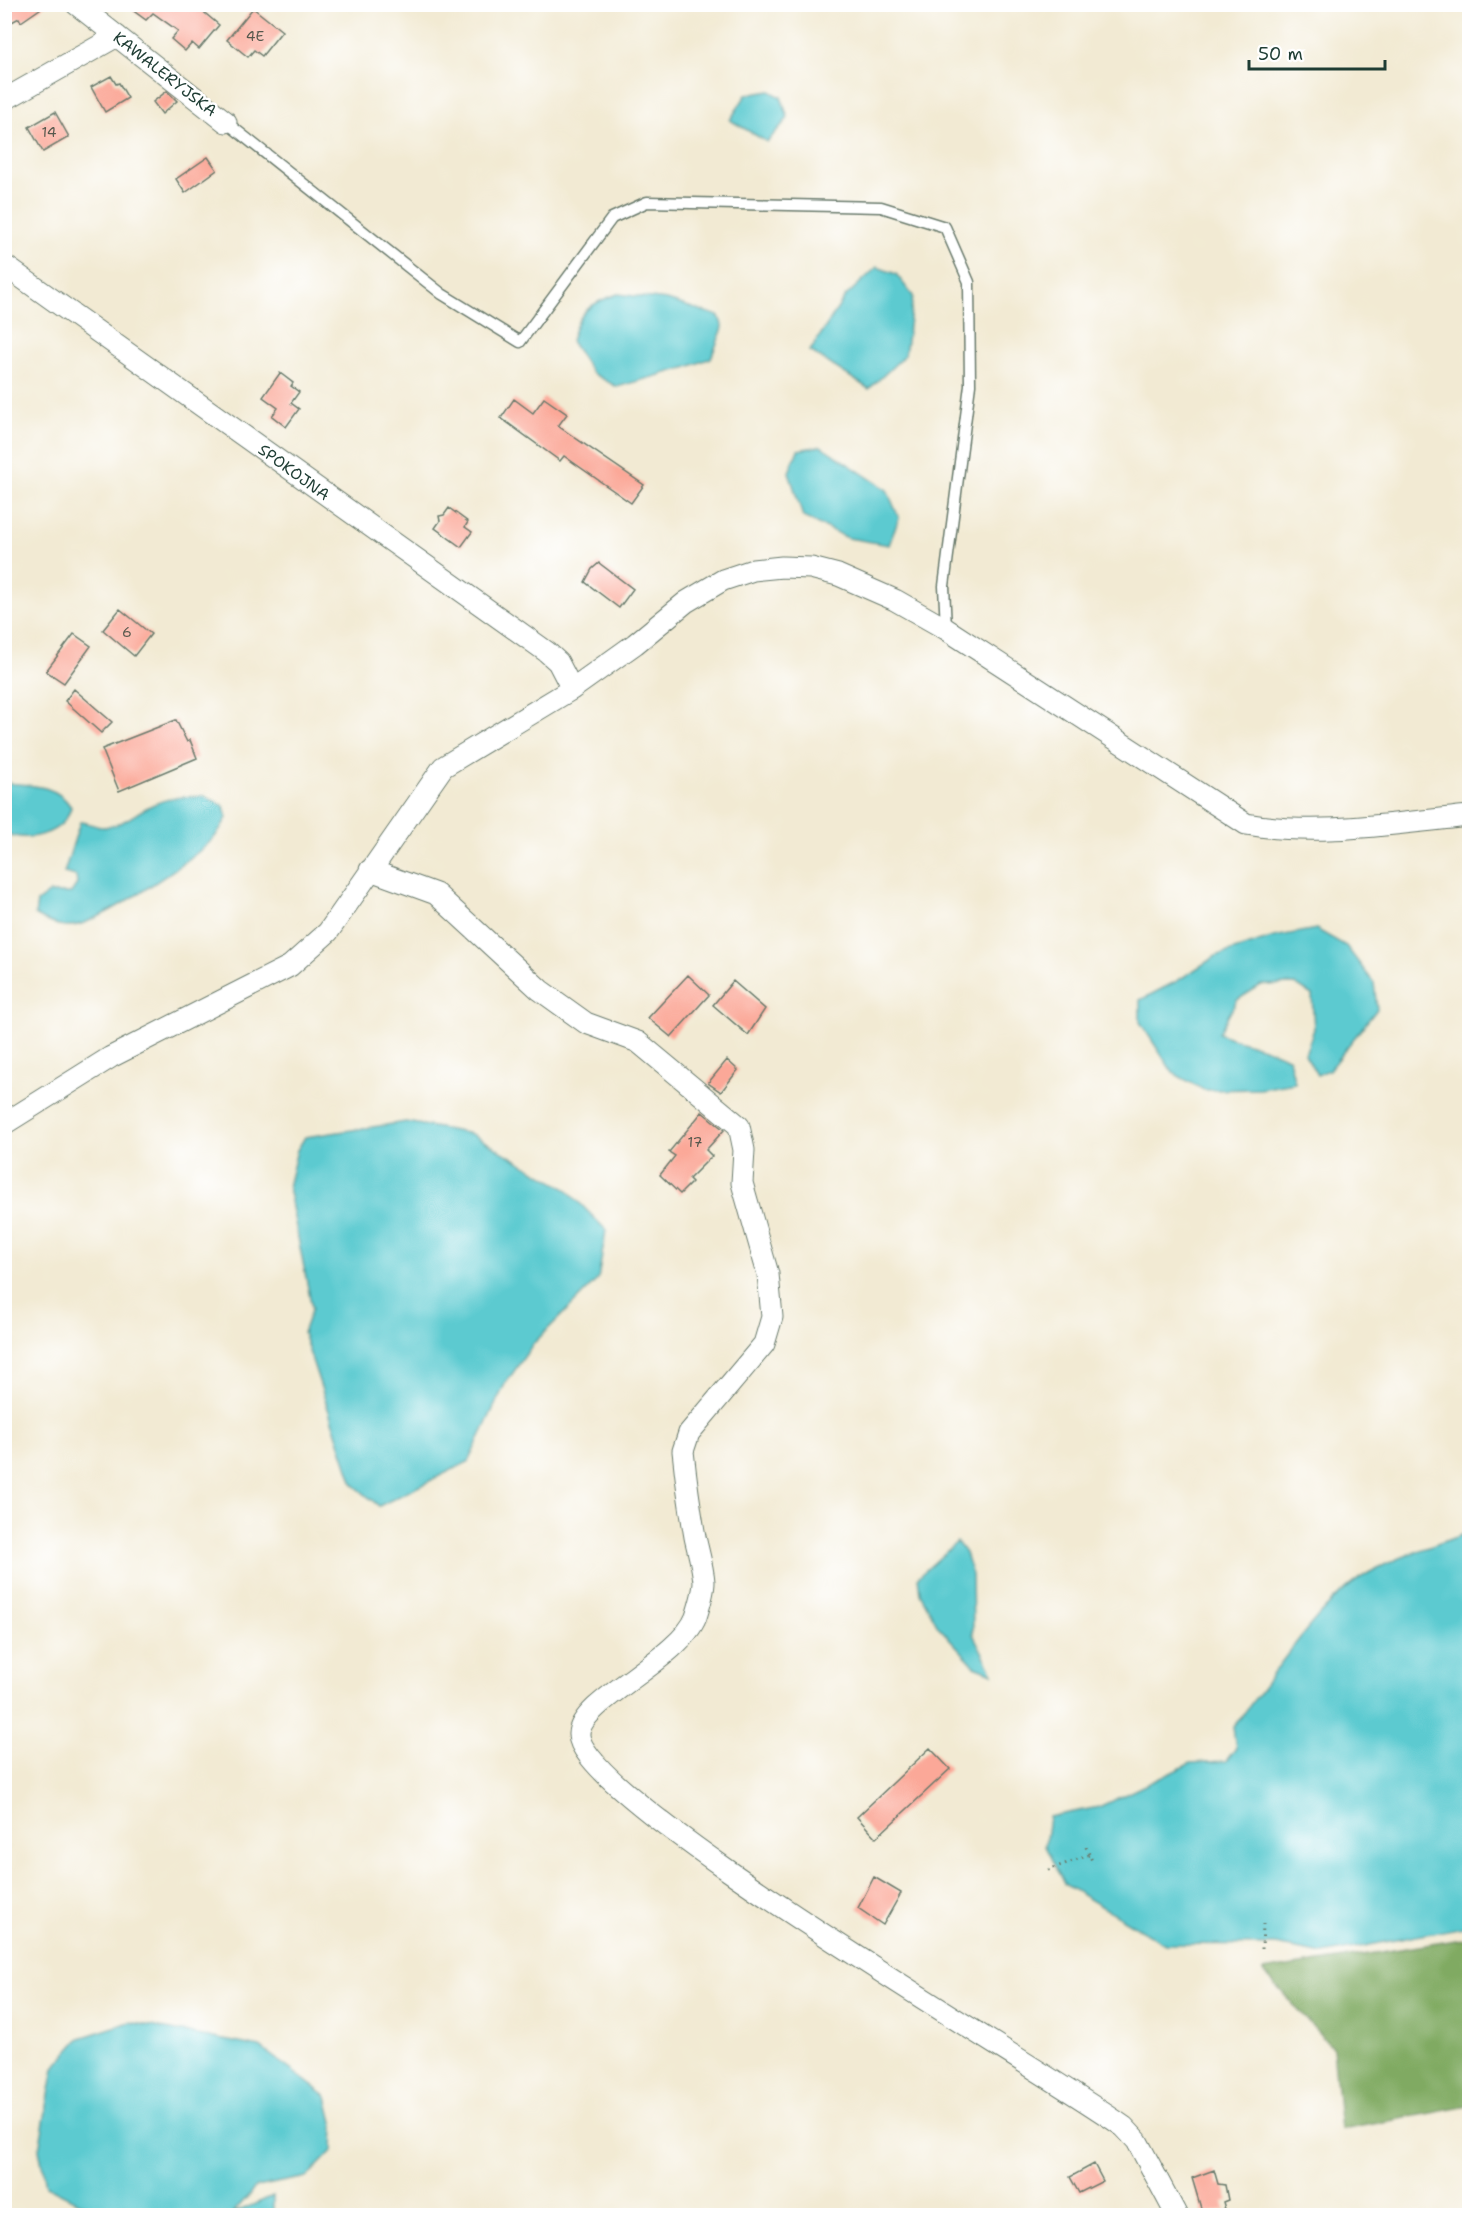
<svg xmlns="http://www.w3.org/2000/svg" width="1474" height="2220" font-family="'Shantell Sans',sans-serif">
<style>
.forest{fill:#80aa62;stroke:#50744b;stroke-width:1.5}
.water{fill:#5ccad0;stroke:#3e8482;stroke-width:1.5}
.building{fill:#fba898}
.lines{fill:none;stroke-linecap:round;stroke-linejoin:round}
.lane-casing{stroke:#697a6c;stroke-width:13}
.street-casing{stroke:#697a6c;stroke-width:23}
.path{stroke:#697a6c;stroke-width:3;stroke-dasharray:1.5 4.5;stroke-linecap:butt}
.lane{stroke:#fff;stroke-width:10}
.street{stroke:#fff;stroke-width:21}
.labels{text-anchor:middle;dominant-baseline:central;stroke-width:5;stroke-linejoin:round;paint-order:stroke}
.number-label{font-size:14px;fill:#56584d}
.street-label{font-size:16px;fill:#1f3d34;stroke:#fff}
</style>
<rect width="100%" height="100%" fill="#fff"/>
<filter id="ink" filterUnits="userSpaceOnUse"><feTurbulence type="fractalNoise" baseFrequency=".0167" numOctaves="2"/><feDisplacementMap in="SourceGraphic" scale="12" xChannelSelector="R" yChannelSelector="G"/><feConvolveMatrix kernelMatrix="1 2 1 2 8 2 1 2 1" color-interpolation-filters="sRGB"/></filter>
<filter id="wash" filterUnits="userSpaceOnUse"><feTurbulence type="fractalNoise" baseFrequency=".008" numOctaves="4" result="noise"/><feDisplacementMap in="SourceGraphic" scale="24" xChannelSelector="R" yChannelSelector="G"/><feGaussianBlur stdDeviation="1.35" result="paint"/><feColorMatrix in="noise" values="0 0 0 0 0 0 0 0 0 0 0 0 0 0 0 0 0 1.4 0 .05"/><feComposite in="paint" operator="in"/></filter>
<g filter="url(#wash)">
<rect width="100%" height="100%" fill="#f2ead3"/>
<path class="forest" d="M1469 1938V2106L1341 2130 1333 2049 1263 1971Z"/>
<path class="water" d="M770 91 781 97 788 118 767 142 730 120 746 95Z
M877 267 896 274 913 296 905 355 869 389 810 351 845 297Z
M618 294 667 300 719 316 723 328 711 358 688 367 617 387 592 373 571 341C578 312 590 303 618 294Z
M821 446 887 490 899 518 889 545 848 538 803 517 789 472 798 450Z
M6 783C29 785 57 784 71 807 64 834 29 843 5 833Z
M205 796 224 806 227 818C222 825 218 835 211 841 190 861 97 926 70 926 57 927 45 921 35 915L37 902 49 893H71L77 884 76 876 64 873 80 822C89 822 95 827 103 827 121 827 135 813 150 806 168 797 185 796 205 796Z
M1316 929 1346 946 1374 983 1377 1009 1329 1070 1317 1075 1305 1054 1314 1029 1312 995 1295 984 1261 985 1237 1000 1219 1033C1244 1045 1266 1045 1289 1059L1295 1083 1260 1089 1204 1090 1173 1073 1140 1022V1000L1177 981 1216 956 1274 937Z
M406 1122 472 1134 566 1189 606 1230 598 1279 534 1343 505 1384 468 1462 379 1506 353 1484 303 1333 312 1308 288 1187 297 1150 305 1137Z
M1469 1532V1926L1323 1954 1275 1945 1165 1944 1064 1884 1045 1846 1049 1817 1099 1807 1191 1763 1226 1761 1236 1748 1233 1727C1273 1679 1318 1597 1376 1569 1405 1554 1439 1544 1469 1532Z
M957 1542 965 1553 972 1575 973 1634 993 1673 975 1666 938 1626 920 1593 918 1577Z
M130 2022 260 2047 327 2097 334 2126 333 2150 307 2177 256 2187 232 2214 273 2196V2215H122L88 2207 46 2186 39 2149 54 2068 80 2038Z"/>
<g id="blocks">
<path class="building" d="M4 4H47L21 22 19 18 10 23 4 13Z
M124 4H194L219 25 199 49 192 43 185 51 171 39 178 31 153 13 146 20Z
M253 8 282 31 262 56 254 50 248 57 227 40Z
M111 76 116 84 119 83 128 98 105 112 91 87Z
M167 91 177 101 162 114 153 102Z
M55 112 69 137 43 152 29 127Z
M208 157 217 170 185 193 176 179Z
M280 373 293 383 291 386 299 392 291 403 299 409 286 427 272 416 278 408 263 397Z
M544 398 567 414 558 426 644 485 631 503 564 456 560 461 501 418 514 399 533 413Z
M449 508 468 522 465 527 472 532 461 547 435 528 440 521 439 516 444 515Z
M599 563 633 589 619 608 585 582 592 569Z
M120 609 151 634 134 656 103 630Z
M74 634 91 646 64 683 46 671Z
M74 689 112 722 101 733 65 701Z
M176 720 187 742 190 740 197 758 119 791 102 749Z
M688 975 709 995 671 1037 648 1018Z
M733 981 765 1009 748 1035 713 1005Z
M727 1060 738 1070 721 1092 708 1083Z
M702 1112 724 1130 706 1150 712 1156 689 1179 692 1182 680 1194 660 1175 675 1156 669 1152Z
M930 1748 950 1769 876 1838 857 1817Z
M874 1877 901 1893 883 1925 858 1908Z
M1094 2164 1103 2181 1079 2193 1070 2177Z
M1214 2170 1218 2184 1225 2185 1228 2200 1223 2202 1225 2209 1203 2215 1192 2178Z"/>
</g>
</g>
<g filter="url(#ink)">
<use href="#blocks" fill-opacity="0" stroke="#697a6c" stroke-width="1.5"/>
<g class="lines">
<defs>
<path id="lane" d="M226 122 442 294 520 342 612 218 647 202 881 207 945 227 969 282 970 385 944 586 946 629"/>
<path id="street" d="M76 4 226 122
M4 100 117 36
M4 265 547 652 558 662 572 689
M370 870 436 894 540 990 586 1023 638 1042 739 1126 744 1150 742 1183 768 1274 772 1317 764 1344 689 1433 683 1451C686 1480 690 1508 695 1537 698 1551 703 1567 704 1582 704 1592 699 1607 696 1617 680 1659 580 1701 579 1734 576 1798 1052 2074 1124 2127L1137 2141 1177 2216
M4 1124 111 1057 290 966 328 932 443 767 572 689 635 644 686 602 723 580 753 570 782 567 811 568 838 575 895 600 946 629 1246 824C1319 837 1396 823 1470 816"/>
</defs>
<use href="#lane" class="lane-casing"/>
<use href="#street" class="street-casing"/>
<path class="path" d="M1086 1847 1093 1863
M1048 1870 1089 1855
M1262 1949 1263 1924"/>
<use href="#lane" class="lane"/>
<use href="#street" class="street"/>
</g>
</g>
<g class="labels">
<g class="number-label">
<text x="255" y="36">4E</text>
<text x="49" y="132">14</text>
<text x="127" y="632">6</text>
<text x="695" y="1142">17</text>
</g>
<g class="street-label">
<text transform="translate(165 74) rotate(38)">KAWALERYJSKA</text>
<text transform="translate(294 472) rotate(36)">SPOKOJNA</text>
</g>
</g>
<rect width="1474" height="2220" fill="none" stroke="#fff" stroke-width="24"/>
<path d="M1249 60v9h136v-9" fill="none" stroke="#1f3d34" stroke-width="3"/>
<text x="1258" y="60" font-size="18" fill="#1f3d34" stroke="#ffffff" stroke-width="4.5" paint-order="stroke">50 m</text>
</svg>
